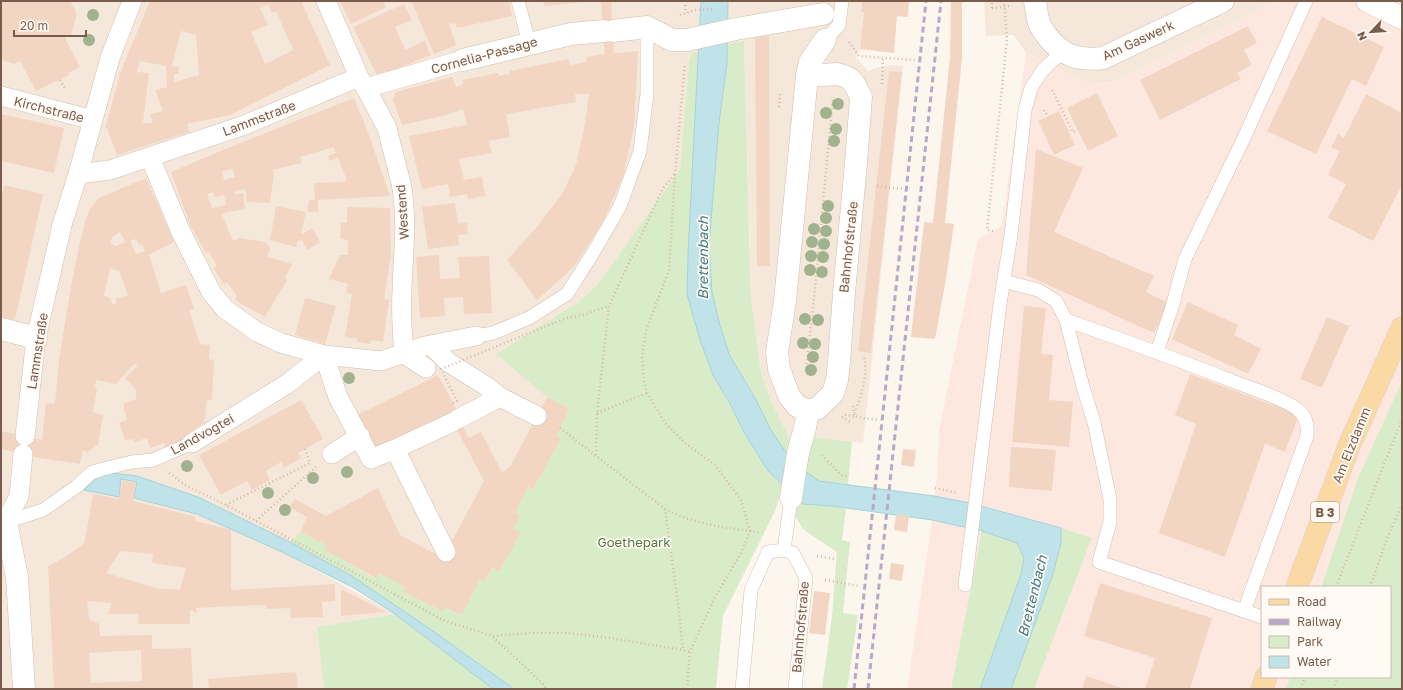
<svg xmlns="http://www.w3.org/2000/svg" width="1403" height="690" font-family="'Golos Text',sans-serif">
<style>
.residential{fill:#f5e8da}
.commercial{fill:#fde8e0}
.green{fill:#d8ecc9}
.water{fill:#bfe3e8;stroke:#a5d3da}
.building{fill:#f3d5c3;fill-rule:evenodd}
.lines{fill:none;stroke-linecap:round;stroke-linejoin:round}
.service-casing{stroke:#d1beb0;stroke-width:14}
.pedestrian-casing{stroke:#d1beb0;stroke-width:20}
.minor-casing{stroke:#d1beb0;stroke-width:23}
.tertiary-casing{stroke:#d1beb0;stroke-width:23}
.primary-casing{stroke:#dad1cd;stroke-width:23}
.path{stroke:#d9b8a5;stroke-width:2.5;stroke-dasharray:1 3;stroke-linecap:butt}
.service{stroke:#fff;stroke-width:13}
.pedestrian{stroke:#fff;stroke-width:19}
.minor{stroke:#fff;stroke-width:22}
.tertiary{stroke:#fff;stroke-width:22}
.primary{stroke:#fbd9a5;stroke-width:22}
.rail{stroke:#b9a8c9;stroke-width:3;stroke-dasharray:6 4;stroke-linecap:butt}
.path-bridge{stroke:#d9b8a5;stroke-width:2.5;stroke-dasharray:1 3;stroke-linecap:butt}
.tree{fill:#a0b28e}
.labels{text-anchor:middle;dominant-baseline:central;stroke-width:3.5;stroke-linejoin:round;paint-order:stroke}
.shield{fill:#fffaf3;stroke:#a28b7f;stroke-width:1}
.shield-label{font-size:12px;font-weight:bold;fill:#7a5c4d}
.street-label{font-size:13px;fill:#7a5c4d;stroke:#fffaf3}
.park-label{font-size:13px;fill:#537a41;stroke:#fffaf3}
.water-label{font-size:14px;font-style:italic;fill:#437c86;stroke:#fffaf3}
</style>
<rect width="100%" height="100%" fill="#fdf6ec"/>
<path class="residential" d="M1 1H862L861 12H864L860 49 856 58 868 71 879 67 892 65 903 66 863 443 803 436 790 439 771 401 761 373 751 298 744 42 728 44 693 53 689 61 680 169 598 284 580 301 547 397 570 409 556 436 561 438 533 490 529 488 515 513 520 516 499 572 485 581 480 579 462 615 445 608 442 611 403 592 405 587 377 579 325 550 326 546 300 532 290 542 283 552 395 614 317 627 324 689H1Z
M984 1H1281L1265 7 1113 82 1090 84 1026 53 1014 35 986 36Z"/>
<path class="commercial" d="M1281 1H1402V381L1358 478 1321 587H1262V677H1290L1286 689H1034L1092 538 987 507 951 689H907L932 520 937 476 939 430 978 239 1002 226 1026 53 1090 84 1113 82 1265 7Z"/>
<path class="green" d="M744 41 750 271 751 298 761 373 771 401 790 439 803 436 852 442 848 484 819 481 800 467 785 451 771 430 755 398 729 354 719 322 712 292 709 245 719 123 727 64 728 44Z
M699 52 688 253 687 294 700 340 713 375 755 451 768 471 782 485 776 509 723 616 716 689H514L352 576 290 542 300 532 326 545 325 550 376 579 379 573 405 587 403 592 442 611 445 608 461 615 480 579 485 581 492 567 499 572 513 529 519 516 515 513 528 487 533 490 561 438 556 436 570 409 547 397 496 354 580 301 598 284 680 169 689 61 692 53Z
M1402 381V689H1286L1290 677H1390V587H1321L1358 478Z
M796 497 846 509 842 540 850 542 843 613 858 615 847 689H822L832 616 837 552 804 530 795 516Z
M1061 528 1092 538 1034 689H1011L1053 574 1061 543Z
M982 531 1017 543 1024 558 1021 574 980 689H951Z
M395 614 493 689H324L317 627Z"/>
<path class="water" d="M701 1H728L727 63 719 123 709 245 712 292 719 322 729 354 755 398 771 430 785 451 800 467 819 481 934 496 970 503 1061 528V543L1053 574 1011 689H980L1021 574 1024 558 1017 543 982 531 932 520 832 506 803 504 768 471 745 434 731 406 713 375 700 340 687 294 688 253Z
M103 472 137 476 198 497 290 542 352 576 433 631 514 689H493L395 614 354 588 282 552 197 514 134 498 137 482 121 479 119 497 84 490Z"/>
<path class="building" d="M1 1H70L77 14 71 35 65 38 80 67 68 73 69 75 36 91 20 61 14 64 1 60Z
M150 1H301L330 65 230 115 187 124 189 132 117 155 107 128H105L121 71ZM268 5 272 13 276 11 293 50 265 64 251 32 268 25 260 8ZM181 31 196 35 199 75 174 82V74H179L178 66 172 67ZM140 61 166 66 167 87 155 90 163 111 150 114 153 123H143L149 73 137 72Z
M340 1H383L386 7 351 24Z
M411 1H509L512 16 457 28 455 23 449 24 456 45 434 54Z
M543 1H584V2L544 6Z
M601 1H611L614 53 638 51 634 127 623 176 604 220 576 264 563 277 537 300 507 260 536 228 562 194 576 165 585 123 589 94H575L576 102 506 114 510 137 488 141 492 153 459 159 464 180 482 177 485 196 468 199 467 194 450 197 448 184 422 189 409 136 467 125 463 109 443 116 402 125 393 100 396 92 452 77 456 87 463 84 462 80 498 73V76L509 74 510 71 568 59 570 65 587 62 586 57 605 54Z
M862 1H909L908 17 897 16 894 53 860 49 864 12H861Z
M951 1H962V58L945 223 954 224 946 279 935 339 911 337 924 222 933 223 950 57Z
M404 4 412 20 395 27 405 50 425 41 431 55 378 77 353 27Z
M1322 17 1384 47 1366 86 1352 79 1316 154 1267 131Z
M1248 26 1257 43 1244 50 1252 65 1237 73 1241 79 1160 120 1140 80Z
M755 36H769L770 266H757Z
M889 71 902 72 871 353 858 351Z
M1097 93 1118 136 1088 151 1067 108Z
M1366 94 1402 113V185L1373 241 1328 218 1346 184 1328 175 1340 151 1331 147 1338 134 1344 138Z
M354 98 369 135 390 196 318 200V212H307L309 200H315L314 183 345 182 346 178 338 158 330 161 328 156 336 153 334 147 300 157 301 163 272 170 274 173 270 203 247 202 246 189 236 191 234 194 243 193 245 209 227 212 222 215 233 241 240 238 266 242 270 248 268 257 292 264 285 278 287 280 265 317 235 300 237 296 227 282 224 285 214 269 217 266 209 252 206 253 190 225 171 172 235 145ZM233 169 235 177 224 180 222 171ZM213 192 215 197 224 195 226 205 212 208 207 194Z
M1059 111 1075 145 1054 155 1038 121Z
M1 114 64 128 54 173 1 161Z
M1036 149 1083 168 1054 232 1154 276 1146 292 1168 303 1154 333 1026 275Z
M146 178 174 242 149 255 161 293 186 285 194 309 189 310 200 344 210 345 209 359 214 360 212 400H207L204 423 189 432 191 437 167 448 164 443 150 448 147 438 134 442 133 439 125 440 119 423 127 420 123 404 136 399V390L125 378 138 365 134 364 116 384 96 380 95 387 97 389 93 412 103 415 98 445 87 452 83 450 80 464 40 458 1 449V431L42 440 46 403 55 404 59 360 71 287 79 246 86 219 90 209 99 198ZM120 232 125 242 116 246 110 243 113 236ZM136 239 139 245 142 244 145 251 136 254 130 241ZM110 268 119 271 128 295 115 299 117 303 113 305 110 298 104 295Z
M4 185 43 194 15 320 1 317V200Z
M455 203 458 224 467 222 468 234 458 235 459 245 428 249 422 207Z
M276 206 306 212 301 233 303 234 312 228 320 242 307 250 302 240 298 241 296 247 270 240Z
M347 207 390 208 391 255 384 299 389 300 383 342 371 340V344L357 342V339L345 337 352 294 346 293 348 284 329 279 340 255H348V240L340 239 341 223H347Z
M439 255 440 279 460 278 458 257 489 256 492 313 464 314 463 297 444 298 445 316 420 318 416 257Z
M305 298 336 306 325 344 295 335Z
M1188 302 1238 325 1234 335 1261 349 1248 374 1172 339Z
M1024 306 1046 308 1041 354 1053 355 1049 400 1073 402 1069 447 1012 442Z
M1327 317 1349 326 1322 388 1300 379Z
M1190 374 1299 415 1285 452 1265 444 1225 557 1159 533 1196 424 1175 415Z
M438 375 453 403 468 438 481 432 502 472 506 470 511 465 547 397 570 409 556 436 561 438 533 490 528 487 515 513 520 516 513 529 521 532 499 572 492 567 485 581 480 579 462 615 445 608 442 611 403 592 405 587 379 573 377 579 325 550 326 545 300 532 307 517 289 507 295 499 326 516 378 488 400 535 443 558 484 481 453 422 374 453 355 416Z
M301 400 323 439 298 453 301 458 284 468 281 462 266 471 270 480 252 490 247 481 221 495 199 455Z
M1011 447 1056 450 1052 491 1009 487Z
M903 449 916 450 914 467 901 465Z
M123 480 136 483 133 501 196 517 195 521 231 530V590L335 584V601L322 602 323 617 291 618 290 608 266 609V605L235 606 196 608 197 613 190 610V624H139L138 614H108L112 603 87 601 89 619 99 624 100 636 152 635V649L191 648 193 689H54L48 566 67 556 83 544 85 540 93 494 119 499ZM120 551 153 554 152 563 186 568 180 590 156 588 106 573ZM141 650 142 681 91 683 89 653Z
M896 514 909 516 907 532 894 530Z
M891 563 904 565 902 581 889 579Z
M1100 583 1212 618 1190 689H1145L1155 658 1084 636Z
M341 589 386 612 341 616Z
M814 591 830 593 825 635 809 633Z
M296 672 298 689H209L208 679Z
M1086 676 1125 689H1082Z"/>
<g class="lines">
<defs>
<path id="service" d="M518 1 529 43
M825 40 839 25 842 1
M1004 281 1038 290 1056 301 1066 320 1083 387 1094 422 1110 499V522L1099 562 1262 617
M1066 320C1123 340 1179 360 1235 382 1253 389 1282 398 1297 409 1306 415 1308 426 1307 436L1244 611
M476 336 493 333 529 318 567 294 593 253 620 206 640 151 647 94V27
M1157 352 1172 307 1185 259 1243 140 1306 1
M6 522 43 510 76 487 91 473 103 469 132 462 153 460 192 443
M784 550 791 498
M965 585 1000 304 1011 235 1025 110 1031 88 1042 71 1062 52
M742 689 751 590 768 552 784 550 793 553 806 578 795 689"/>
<path id="pedestrian" d="M326 1 359 77 369 94 387 128 401 183C408 218 403 255 402 290 401 312 402 333 404 354
M366 88 463 60
M1 96 93 120
M150 157 180 230 211 292 225 309 257 332 281 343 324 355 381 361 425 346 476 336
M78 174 110 170 242 126 359 77
M431 345 448 362 486 386 500 397 537 416
M404 354 426 368
M324 355 338 397 371 459 395 449
M458 419 500 397
M25 436 36 338 62 225 78 174 110 58 132 1
M192 443 287 384 324 355
M332 454 360 436
M6 522 19 496 23 454
M446 552 395 449 453 422"/>
<path id="minor" d="M1035 1C1036 8 1037 16 1039 23 1041 28 1044 32 1047 36 1062 56 1079 61 1103 58L1223 1
M1367 1 1402 18
M613 31 647 27 672 40H687L736 29 823 14
M463 60 571 34 604 31
M807 76 837 74 844 76 850 79 855 85 861 97 856 163 844 293 839 362 837 380 833 393 818 408 808 411 797 406 789 396 779 369 777 352 785 301 807 76 810 62 825 40
M1 329 36 338
M791 498 798 453 805 428 808 411"/>
<path id="tertiary" d="M1 518 6 522 17 577 24 689"/>
<path id="primary" d="M1297 587 1349 446 1402 328
M1262 689 1266 677"/>
</defs>
<use href="#service" class="service-casing"/>
<use href="#pedestrian" class="pedestrian-casing"/>
<use href="#minor" class="minor-casing"/>
<use href="#tertiary" class="tertiary-casing"/>
<use href="#primary" class="primary-casing"/>
<path class="path" d="M685 1 686 13
M992 8V1
M680 15 695 10 712 9
M849 42 859 56 915 60
M60 80 66 90
M882 84 883 58
M1052 90 1073 132 1078 130
M779 107 780 94
M1044 110 1048 117
M877 186 902 189
M993 231 987 230 1007 40 1004 1
M567 318 583 315 609 306
M806 372 815 288 833 97
M853 406 854 416 863 418 878 420
M597 413 647 393
M845 415 854 416C860 397 869 376 864 356
M842 417 852 423
M560 428 665 509 678 603 683 650 690 652
M596 455 597 413 609 306 663 188 675 174
M822 455 841 475 849 477
M169 473 185 485 226 505 445 621 493 636 530 633H567L610 638 683 650
M935 488 957 493
M226 505 310 463 305 449
M665 509C691 523 721 527 750 531L741 500 715 465 685 443 665 423 647 393 644 380 642 357 646 331 669 270 675 174 685 63
M256 521 316 467
M817 556 834 559
M825 580 860 586
M1336 587 1402 419
M1370 587 1388 536 1402 505
M493 637 543 684 546 689
M687 689 690 652 715 597 741 553 750 531 761 533
M1301 689 1305 677
M1333 689 1338 677"/>
<use href="#service" class="service"/>
<use href="#pedestrian" class="pedestrian"/>
<use href="#minor" class="minor"/>
<use href="#tertiary" class="tertiary"/>
<use href="#primary" class="primary"/>
<path class="rail" d="M854 689 926 1
M868 689 941 1"/>
<path class="path-bridge" d="M992 8 1010 6
M453 403 457 401 441 369 566 318"/>
</g>
<g class="tree">
<circle cx="93" cy="15" r="6"/>
<circle cx="89" cy="40" r="6"/>
<circle cx="838" cy="104" r="6"/>
<circle cx="826" cy="113" r="6"/>
<circle cx="836" cy="129" r="6"/>
<circle cx="834" cy="141" r="6"/>
<circle cx="828" cy="206" r="6"/>
<circle cx="826" cy="218" r="6"/>
<circle cx="814" cy="229" r="6"/>
<circle cx="826" cy="231" r="6"/>
<circle cx="812" cy="242" r="6"/>
<circle cx="824" cy="244" r="6"/>
<circle cx="811" cy="256" r="6"/>
<circle cx="823" cy="257" r="6"/>
<circle cx="810" cy="270" r="6"/>
<circle cx="822" cy="272" r="6"/>
<circle cx="805" cy="319" r="6"/>
<circle cx="818" cy="320" r="6"/>
<circle cx="803" cy="343" r="6"/>
<circle cx="815" cy="344" r="6"/>
<circle cx="813" cy="357" r="6"/>
<circle cx="811" cy="370" r="6"/>
<circle cx="349" cy="378" r="6"/>
<circle cx="187" cy="466" r="6"/>
<circle cx="347" cy="472" r="6"/>
<circle cx="313" cy="478" r="6"/>
<circle cx="268" cy="493" r="6"/>
<circle cx="285" cy="510" r="6"/>
</g>
<g class="labels">
<rect class="shield" x="1311" y="502" width="28" height="20" rx="3"/>
<g class="shield-label">
<text x="1325" y="512">B 3</text>
</g>
<g class="street-label">
<text transform="translate(1138 40) rotate(-25)">Am Gaswerk</text>
<text transform="translate(484 55) rotate(-15)">Cornelia-Passage</text>
<text transform="translate(49 109) rotate(14)">Kirchstraße</text>
<text transform="translate(259 118) rotate(-21)">Lammstraße</text>
<text transform="translate(402 212) rotate(-94)">Westend</text>
<text transform="translate(848 247) rotate(-84)">Bahnhofstraße</text>
<text transform="translate(37 351) rotate(-81)">Lammstraße</text>
<text transform="translate(202 434) rotate(-29)">Landvogtei</text>
<text transform="translate(1351 445) rotate(-68)">Am Elzdamm</text>
<text transform="translate(800 627) rotate(-85)">Bahnhofstraße</text>
</g>
<g class="park-label">
<text x="634" y="542">Goethepark</text>
</g>
<g class="water-label">
<text transform="translate(702 258) rotate(-90)">Brettenbach</text>
<text transform="translate(1032 596) rotate(-76)">Brettenbach</text>
</g>
</g>
<rect width="1403" height="690" fill="none" stroke="#7a5c4d" stroke-width="4"/>
<rect x="1261" y="586" width="130" height="92" fill="#fffaf3" stroke="#cabbb1"/>
<rect x="1269" y="599" width="20" height="6" fill="#fbd9a5" stroke="#cabbb1"/>
<text x="1297" y="606" font-size="12" fill="#7a5c4d">Road</text>
<rect x="1269" y="619" width="20" height="6" fill="#b9a8c9" stroke="#cabbb1"/>
<text x="1297" y="626" font-size="12" fill="#7a5c4d">Railway</text>
<rect x="1269" y="636" width="20" height="12" fill="#d8ecc9" stroke="#cabbb1"/>
<text x="1297" y="646" font-size="12" fill="#7a5c4d">Park</text>
<rect x="1269" y="656" width="20" height="12" fill="#bfe3e8" stroke="#cabbb1"/>
<text x="1297" y="666" font-size="12" fill="#7a5c4d">Water</text>
<g transform="translate(1371 32) rotate(245)" stroke="#fffaf3" stroke-width="3" paint-order="stroke">
<path d="M0-3L7 15L0 10L-7 15Z" fill="#7a5c4d"/>
<text y="-6" font-size="11" font-weight="bold" text-anchor="middle" fill="#7a5c4d">N</text>
</g>
<path d="M14 30v6h72v-6" fill="none" stroke="#7a5c4d" stroke-width="2"/>
<text x="20" y="30" font-size="12" fill="#7a5c4d" stroke="#fffaf3" stroke-width="3" paint-order="stroke">20 m</text>
</svg>
